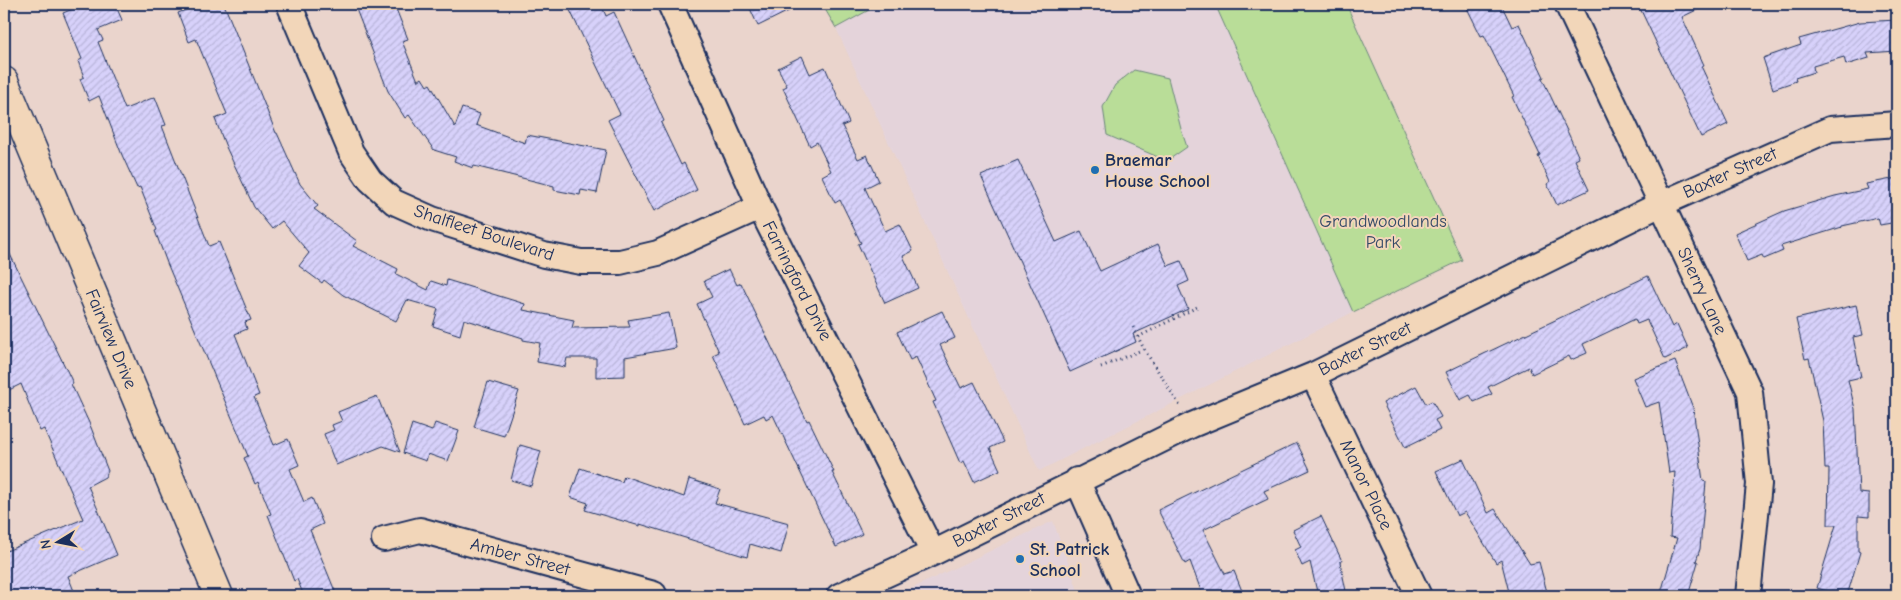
<svg xmlns="http://www.w3.org/2000/svg" width="1901" height="600" font-family="'Comic Neue',sans-serif">
<style>
.built{fill:#e4d3da}
.park{fill:#b9dd98;stroke:#6a867b}
.building{fill:url(#building-hatch);stroke:#1b2f5e}
.lines{fill:none;stroke-linecap:round;stroke-linejoin:round}
.minor-casing{stroke:#1b2f5e;stroke-width:28}
.secondary-casing{stroke:#1b2f5e;stroke-width:31}
.path{stroke:#1b2f5e;stroke-width:3;stroke-dasharray:1 4;stroke-linecap:butt}
.minor{stroke:#f2d6b9;stroke-width:24}
.secondary{stroke:#f2d6b9;stroke-width:28}
.poi-dot{fill:#1f6fb2;stroke:#f2d6b9;stroke-width:2}
.labels{text-anchor:middle;dominant-baseline:central;stroke-width:4;stroke-linejoin:round;paint-order:stroke}
.poi-label{font-size:18px;font-weight:bold;fill:#1b2f5e;stroke:#f2d6b9;text-anchor:start}
.street-label{font-size:18px;fill:#1b2f5e;stroke:#f2d6b9}
.park-label{font-size:18px;fill:#334967;stroke:#f2d6b9}
</style>
<defs>
<pattern id="building-hatch" width="6" height="6" patternUnits="userSpaceOnUse" patternTransform="scale(1.25)"><rect width="6" height="6" fill="#d7d1fa"/><path d="M-1 1l2-2M0 6l6-6M5 7l2-2" fill="none" stroke="#b8b4d9"/></pattern>
</defs>
<rect width="100%" height="100%" fill="#ead4cc"/>
<filter id="ink" filterUnits="userSpaceOnUse"><feTurbulence type="fractalNoise" baseFrequency=".02" numOctaves="2"/><feDisplacementMap in="SourceGraphic" scale="10" xChannelSelector="R" yChannelSelector="G"/><feConvolveMatrix kernelMatrix="1 2 1 2 8 2 1 2 1" color-interpolation-filters="sRGB"/></filter>
<g filter="url(#ink)">
<path class="built" d="M880 4H1215L1353 312 1039 471 836 28Z
M1053 521 1080 596H896Z"/>
<path class="park" d="M822 4H880L836 28Z
M1215 4H1346L1462 260 1353 312Z
M1134 70 1168 78 1181 129 1187 147 1167 161 1107 135 1103 107 1115 85Z"/>
<path class="building" d="M85 4H115L122 20 98 30 103 40 98 42 125 109 155 97 166 125 162 126 209 246 219 242 251 320 245 322 247 329 235 334 259 395 254 397 274 445 288 439 299 465 290 469 304 502 312 498 323 524 310 530 337 596H304L297 579 294 581 268 515 271 514 258 482 255 484 244 458 248 456 167 263 155 231 157 230 140 187 137 188 122 155 99 96 89 101 80 79 84 77 78 61 82 59 63 13Z
M201 4H224L276 133H277L300 184 318 206 314 209 357 241 353 246 398 269 396 274 428 290 431 281 446 286 447 280 525 304 523 310 574 320 572 328 630 327 628 320 669 313 676 348 625 357V376L596 377V358H567L565 367 537 362 540 343 523 340V338L464 319 460 335 433 326 438 309 407 300 396 321 343 295 324 280 322 283 299 266 309 253 282 221 272 229 254 207 226 147 215 119 227 114 196 39 189 42 178 13Z
M354 4H394L408 39 402 41 418 81 422 78 427 86 430 84 455 127 462 108 480 114 476 125 525 143 527 135 606 150 597 193 581 190 580 195 554 190V186L474 166 473 168 454 161 456 157 434 150 409 115 405 118 388 91Z
M567 4H601L606 16 614 12 664 121 661 123 681 165 684 163 697 190 654 211 608 120 620 114Z
M748 4H803L758 26Z
M1465 4H1501L1512 27 1519 24 1544 77 1542 78 1569 135 1579 158 1575 160 1589 190 1557 205 1547 184 1550 182 1538 156 1540 155 1512 97 1514 96 1484 35 1481 36Z
M1638 4H1709L1682 17 1704 65 1701 66 1728 124 1701 137Z
M1897 20V51L1867 53 1869 58 1846 65 1844 57 1813 66 1814 72 1795 78 1796 81 1773 89 1763 58 1801 45 1799 39 1860 22Z
M802 56 810 74 825 67 849 123 842 126 858 159 867 155 879 181 865 188 885 231 900 224 913 251 903 256 918 288 885 303 858 244 861 243 840 200 835 203 822 176 831 171 817 142 810 146 783 88 787 86 778 68Z
M1018 160 1056 242 1081 231 1100 271 1158 244 1168 266 1181 261 1189 281 1178 286 1188 309 1133 334 1136 342 1070 372 981 176Z
M1897 178V222L1880 225 1878 218 1842 226V227L1781 246 1783 251 1764 259 1762 255 1747 261 1735 233 1784 211 1835 196 1868 189 1866 184Z
M4 242 73 383 71 384 90 425 108 471 105 477 88 486 117 555 68 576 76 596H4V552L83 519 44 429 40 431 21 384 9 390 4 378Z
M729 269 737 285 741 283 807 421 809 420 834 472H832L862 534 836 547 773 415 766 419 764 415 745 424 713 355 719 352 697 304 712 297 704 281Z
M1648 276 1672 327 1677 324 1688 348 1665 359 1647 320 1637 324 1635 319 1583 344 1587 353 1571 360 1569 356 1532 374 1529 367 1488 387 1492 394 1474 402 1470 395 1460 400 1446 372Z
M1856 305 1863 335 1853 337 1861 377 1848 380 1855 409 1859 493 1869 494V517L1858 516V551L1860 552 1847 596H1844L1817 588 1836 525H1828L1829 469H1825L1823 421 1809 358 1805 359 1796 319Z
M942 311 955 338 940 345 961 388 974 382 1003 442 990 448 1000 470 974 482 964 461 960 463 933 402 936 401 916 357 910 360 897 332Z
M1675 361 1693 408 1703 481 1706 482 1700 549 1696 561 1698 562 1688 596H1660L1677 538 1670 537 1675 472 1669 473 1659 402 1645 407 1633 378Z
M488 382 519 391 504 436 474 427Z
M1416 386 1426 404 1432 401 1441 417 1435 420 1440 430 1405 447 1383 403Z
M377 396 400 452 383 446 336 465 324 434 334 430 332 425 342 421 338 412Z
M435 423 459 431 448 461 428 454 426 461 403 453 412 424 432 431Z
M1297 443 1310 470 1264 491 1268 499 1203 530 1225 574 1234 571 1244 596H1203L1190 561 1185 564 1158 510Z
M520 445 541 451 531 486 511 480Z
M1463 459 1488 513 1495 509 1530 564 1539 562 1548 596H1510L1501 560 1496 563 1465 512 1457 516 1436 471Z
M580 468 622 482 624 476 684 497 689 479 720 489 715 503 789 523 781 553 750 544 747 557 640 524V526L585 510 588 503 570 497Z
M1321 516 1342 561 1340 562 1347 596H1318L1310 562 1302 566 1295 550 1301 547 1293 530Z"/>
<g class="lines">
<defs>
<path id="minor" d="M289 4 351 152 370 180 394 202 432 219 544 255 581 262H620L658 253 760 207
M670 4 760 207 933 553
M1567 4 1750 392 1759 484 1748 596
M1313 375 1419 596
M1077 480 1128 596
M384 539 420 530 654 594V596
M839 596 933 553 1192 425 1313 375 1661 204 1830 129 1897 124"/>
<path id="secondary" d="M4 81 219 596"/>
</defs>
<use href="#minor" class="minor-casing"/>
<use href="#secondary" class="secondary-casing"/>
<path class="path" d="M1133 327 1144 349 1180 406
M1138 337 1199 306
M1101 367 1144 349"/>
<use href="#minor" class="minor"/>
<use href="#secondary" class="secondary"/>
</g>
</g>
<g class="poi-dot">
<circle cx="1095" cy="170" r="5"/>
<circle cx="1020" cy="559" r="5"/>
</g>
<g class="labels">
<g class="poi-label">
<text x="1105" y="160">Braemar<tspan x="1105" dy="21">House School</tspan></text>
<text x="1030" y="549">St. Patrick<tspan x="1030" dy="21">School</tspan></text>
</g>
<g class="street-label">
<text transform="translate(1730 173) rotate(-24)">Baxter Street</text>
<text transform="translate(484 233) rotate(18)">Shalfleet Boulevard</text>
<text transform="translate(797 281) rotate(63)">Farringford Drive</text>
<text transform="translate(1702 291) rotate(65)">Sherry Lane</text>
<text transform="translate(111 339) rotate(67)">Fairview Drive</text>
<text transform="translate(1365 349) rotate(-26)">Baxter Street</text>
<text transform="translate(1366 485) rotate(64)">Manor Place</text>
<text transform="translate(999 520) rotate(-27)">Baxter Street</text>
<text transform="translate(520 557) rotate(15)">Amber Street</text>
</g>
<g class="park-label">
<text x="1383" y="221">Grandwoodlands<tspan x="1383" dy="21">Park</tspan></text>
</g>
</g>
<rect width="1901" height="600" fill="none" stroke="#f2d6b9" stroke-width="20"/>
<rect x="10" y="10" width="1881" height="580" fill="none" stroke="#1b2f5e" stroke-width="2" filter="url(#ink)"/>
<g transform="translate(58 542) rotate(260)" stroke="#f2d6b9" stroke-width="4" paint-order="stroke">
<path d="M0-4L9 19L0 12L-9 19Z" fill="#1b2f5e"/>
<text y="-8" font-size="14" font-weight="bold" text-anchor="middle" fill="#1b2f5e">N</text>
</g>
</svg>
